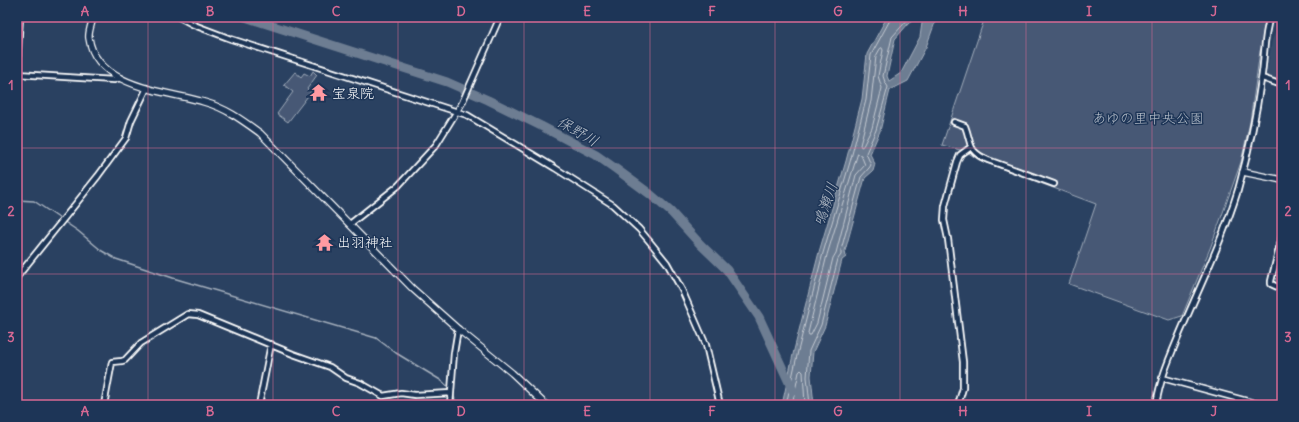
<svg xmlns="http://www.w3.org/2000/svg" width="1299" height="422" font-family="Delius,'Klee One',sans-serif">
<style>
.built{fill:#394e6c}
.green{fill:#465975;stroke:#a2acba}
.water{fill:#6d7d92;stroke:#a7b1be}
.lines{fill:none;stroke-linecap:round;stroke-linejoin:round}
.shore{stroke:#c5cbd3;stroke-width:1}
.stream{stroke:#a7b1be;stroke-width:1.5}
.river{stroke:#6d7d92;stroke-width:9}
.minor-casing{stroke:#fff;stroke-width:8}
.tertiary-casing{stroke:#fff;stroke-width:8}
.minor{stroke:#1d3557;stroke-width:4.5}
.tertiary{stroke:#1d3557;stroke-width:5.5}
.grid{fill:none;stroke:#d76994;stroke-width:1;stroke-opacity:0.55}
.labels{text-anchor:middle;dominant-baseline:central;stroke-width:3;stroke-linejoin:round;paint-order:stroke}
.poi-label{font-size:14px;fill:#fff;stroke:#1d3557;text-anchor:start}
.park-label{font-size:14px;fill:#b5bdc8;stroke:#1d3557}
.water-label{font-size:15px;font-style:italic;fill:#b6bec8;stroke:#1d3557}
.neatline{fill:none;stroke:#d76994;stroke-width:1.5}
.grid-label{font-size:13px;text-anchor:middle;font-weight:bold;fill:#d76994}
</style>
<rect width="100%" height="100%" fill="#2a4161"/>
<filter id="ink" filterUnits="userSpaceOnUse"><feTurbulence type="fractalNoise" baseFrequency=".025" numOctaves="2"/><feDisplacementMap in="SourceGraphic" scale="8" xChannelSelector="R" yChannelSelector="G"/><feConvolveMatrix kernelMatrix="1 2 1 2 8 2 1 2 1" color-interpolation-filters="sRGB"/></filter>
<g filter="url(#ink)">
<path class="built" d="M1282 17V83L1266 77 1272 41Z"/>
<path class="green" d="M985 17H1274L1260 51 1250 122 1241 162 1211 246 1182 316 1169 320 1069 284 1096 204 979 160 967 152 942 145Z
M313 71 317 75 307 89 311 92 288 122 277 114 293 92 284 85 295 72 301 77 304 73 310 76Z"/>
<path class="water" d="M887 17H916L908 24 895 39 887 76 889 81 901 73 920 37 922 23 926 17H937L926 47 908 81 890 90 880 131 870 154 875 164 873 171 865 178 845 251 846 257 842 260 825 326 813 352 811 376 814 405H782L794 350 819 252 846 161 862 99 867 54Z"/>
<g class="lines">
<path class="shore" d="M882 48 883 50 878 76 882 88 872 128 863 146 861 147 860 145 871 101 876 56 880 49Z
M858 154 861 155 865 165 856 175 836 253 833 258 817 323 811 335H809L808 333 827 255Z
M786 405 798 351 823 253 850 162 866 100 871 55 890 20V17
M792 405 799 372 801 370 803 372 805 405
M810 405 807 377 809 351 821 325 838 259 841 255V250L861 177 869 168 871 165 866 153 876 130 888 87 885 82 883 76 892 37 910 17"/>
<path class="stream" d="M17 200 34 201 78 231 102 251 116 259 173 278 376 338 396 353 442 381 450 389
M453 392 456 405"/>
<path class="river" d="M245 17 447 82 488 100 541 126 596 155 616 169 650 194 671 212 700 244 727 270 759 317 793 391"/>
<defs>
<path id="minor" d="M179 17 194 25 231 39 467 115 555 168 613 205 639 229 650 242 667 263 682 290 706 345 720 405
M17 66 20 17
M17 74 97 79 114 80 120 78
M1262 78 1282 85
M954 122 965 126C972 144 967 151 988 160L1054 184
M350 224 398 186 436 145 462 103 500 17
M1282 236 1271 281V284L1282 289
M17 277 98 176 126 138 131 121 147 88
M1162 378 1262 405
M104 405 112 362 122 361 125 360 141 343 188 314 198 315 293 354 330 367 346 378 360 383 383 396 401 393 415 395 451 393
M259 405 271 344
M450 405 454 353 458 329
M958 405 963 388V362L948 239 944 220 945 206 957 162 960 155 971 147
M1156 405C1160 379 1170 357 1180 333 1200 286 1223 239 1238 190 1248 154 1256 117 1261 80 1265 59 1263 37 1270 17"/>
<path id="tertiary" d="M93 17C92 23 88 32 89 38 96 88 167 91 204 102 226 108 242 120 260 133L413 289 458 329 512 373 546 405
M1243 172 1282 180"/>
</defs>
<use href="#minor" class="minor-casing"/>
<use href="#tertiary" class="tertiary-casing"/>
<use href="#minor" class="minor"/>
<use href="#tertiary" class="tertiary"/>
</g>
</g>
<path class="grid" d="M148 17V405M273 17V405M398 17V405M524 17V405M650 17V405M775 17V405M900 17V405M1026 17V405M1152 17V405M17 148H1282M17 274H1282"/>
<defs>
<symbol id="temple-bare" viewBox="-9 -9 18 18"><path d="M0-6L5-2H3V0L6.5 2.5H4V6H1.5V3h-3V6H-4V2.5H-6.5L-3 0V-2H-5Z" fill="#ff9aa2" stroke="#1d3557" stroke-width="2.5" paint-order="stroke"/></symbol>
</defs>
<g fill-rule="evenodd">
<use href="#temple-bare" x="306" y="80" width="25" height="25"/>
<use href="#temple-bare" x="312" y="230" width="25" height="25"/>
</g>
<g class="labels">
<g class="poi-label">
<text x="332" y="93">宝泉院</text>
<text x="337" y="242">出羽神社</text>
</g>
<g class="park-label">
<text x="1148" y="118">あゆの里中央公園</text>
</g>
<g class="water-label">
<text transform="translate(578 131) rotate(30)">保野川</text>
<text transform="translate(825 204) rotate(-71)">鳴瀬川</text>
</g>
</g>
<rect width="1299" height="422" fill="none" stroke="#1d3557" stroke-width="44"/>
<rect x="22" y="22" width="1255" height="378" class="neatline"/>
<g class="grid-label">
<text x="85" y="16">A</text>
<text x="210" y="16">B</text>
<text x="336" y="16">C</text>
<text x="461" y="16">D</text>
<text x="587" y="16">E</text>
<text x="712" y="16">F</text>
<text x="838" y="16">G</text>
<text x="963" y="16">H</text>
<text x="1089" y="16">I</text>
<text x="1214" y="16">J</text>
<text x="11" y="90">1</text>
<text x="1288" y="90">1</text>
<text x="11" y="216">2</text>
<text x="1288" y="216">2</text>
<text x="11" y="342">3</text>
<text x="1288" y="342">3</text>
<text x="85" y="416">A</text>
<text x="210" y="416">B</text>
<text x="336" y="416">C</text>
<text x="461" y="416">D</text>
<text x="587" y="416">E</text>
<text x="712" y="416">F</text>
<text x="838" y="416">G</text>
<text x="963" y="416">H</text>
<text x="1089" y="416">I</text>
<text x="1214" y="416">J</text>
</g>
</svg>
